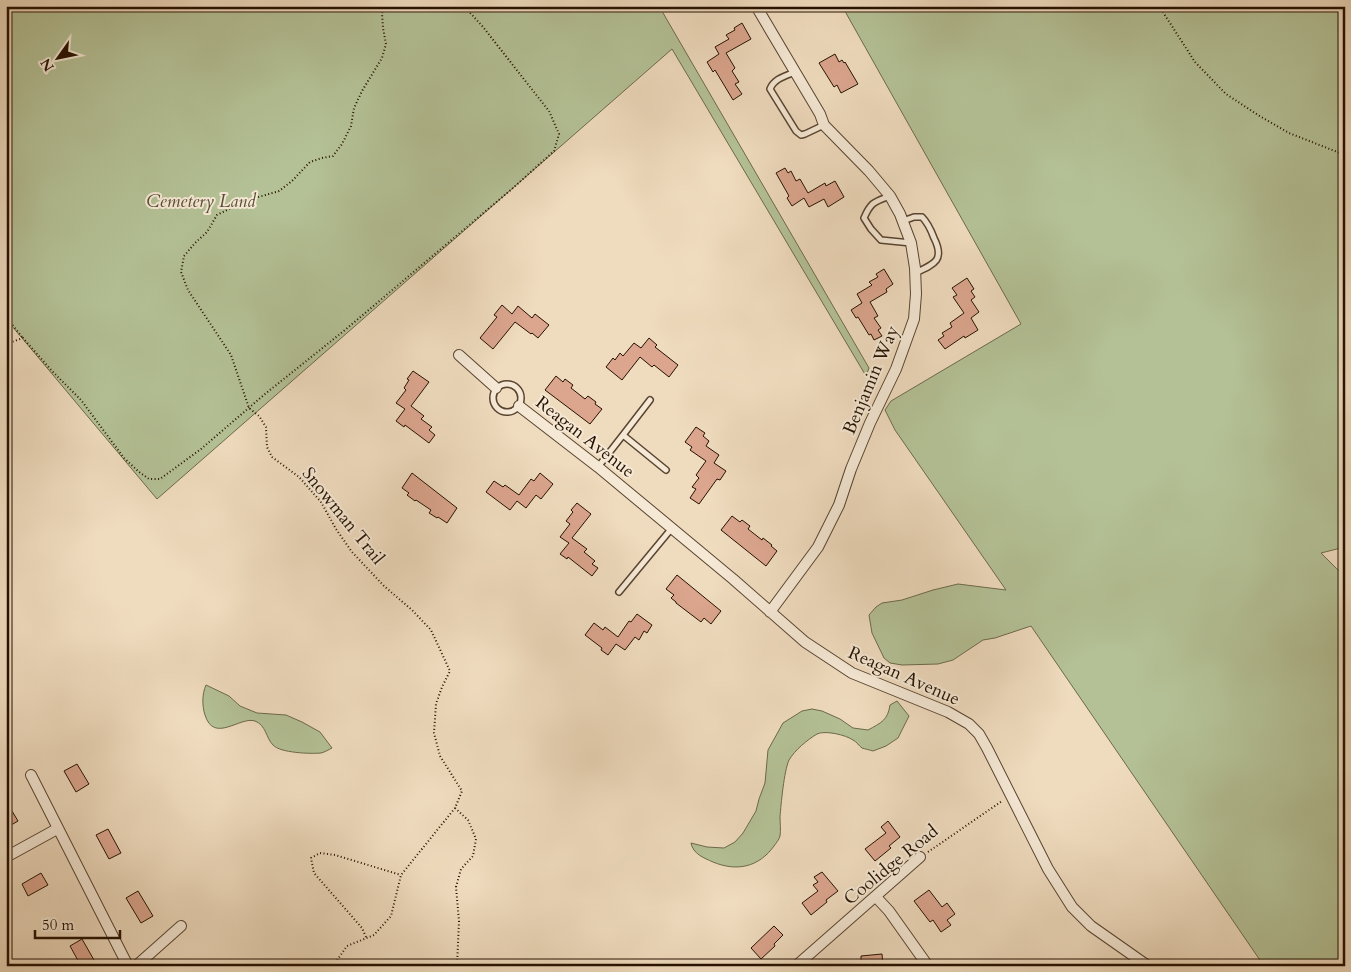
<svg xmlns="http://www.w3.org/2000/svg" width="1351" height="972" font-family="Cardo,serif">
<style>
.green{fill:#b4c196;stroke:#6c694b}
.building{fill:#dba58e;stroke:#251100}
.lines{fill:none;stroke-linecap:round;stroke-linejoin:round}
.lane-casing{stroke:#584430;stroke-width:8}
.street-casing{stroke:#584430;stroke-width:12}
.path{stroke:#251100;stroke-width:2;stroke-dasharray:1 2.5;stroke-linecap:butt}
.lane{stroke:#f5e8d5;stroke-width:5}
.street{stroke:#f5e8d5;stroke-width:10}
.labels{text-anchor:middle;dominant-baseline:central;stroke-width:4;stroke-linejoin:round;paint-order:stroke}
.park-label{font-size:18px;font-style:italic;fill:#574f34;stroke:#f5e8d5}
.street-label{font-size:18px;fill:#251100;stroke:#f5e8d5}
</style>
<rect width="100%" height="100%" fill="#efdbbe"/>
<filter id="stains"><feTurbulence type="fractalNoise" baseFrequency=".004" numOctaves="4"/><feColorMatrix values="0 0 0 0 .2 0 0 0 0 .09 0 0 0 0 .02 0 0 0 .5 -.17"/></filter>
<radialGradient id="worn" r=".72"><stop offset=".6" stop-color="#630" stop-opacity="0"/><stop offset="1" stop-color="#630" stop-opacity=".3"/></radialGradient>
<path class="green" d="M6 6H659L869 368 866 376 672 49 157 499 6 319Z
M842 6H1345V547L1321 553 1345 577V966H1264L1031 626 995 638 983 640 953 660 938 664 902 665 890 663 884 658 872 633 869 615 876 607 882 603 902 600 933 590 958 584 1006 590 895 430 885 410 891 401 1021 324Z
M206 685 229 696 240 706 257 713 286 715 302 722 320 732 332 748C328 750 325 752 321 753 311 754 280 753 273 745 266 738 266 725 255 721 240 716 214 744 205 715 202 706 202 694 206 685Z
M897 701 909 716 898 738 886 746 873 751C870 750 865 749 862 748 859 746 857 742 853 740 846 735 825 730 817 734 807 740 795 750 789 760 784 771 781 804 780 817 780 823 781 830 780 836 779 840 776 843 774 846 759 867 737 872 713 862 704 858 693 854 691 843L707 847 724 848 735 842 743 833 756 811 759 799 765 783 768 750 783 723 802 711 812 709 822 711 840 719 853 728 868 730C881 723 888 720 890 705Z"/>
<path class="building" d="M742 23 751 39 726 53 735 68 732 71 739 82 735 84 742 94 733 100 715 70 713 72 707 62 719 54 715 47 729 39 726 35 735 30 734 28Z
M835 54 839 62 842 60 844 63 845 62 858 84 841 93 837 85 834 87 819 63Z
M785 168 788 173 791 171 796 181 800 179 808 193 825 183 826 186 835 181 844 197 828 207 824 199 809 207 804 198 792 206 787 198 789 196 776 173Z
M884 269 893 284 886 289 887 292 870 302 878 316 874 318 881 328 878 330 882 336 874 340 871 334 869 335 858 317 856 318 851 310 862 303 857 294 872 285 869 282 878 277 876 274Z
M967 278 974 289 971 291 975 297 971 300 979 312 971 318 978 330 965 338 964 336 945 349 938 340 944 336 942 333 952 327 950 323 964 313 953 297 957 295 952 288Z
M502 305 512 314 518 306 532 318 535 314 549 325 538 338 532 333 531 334 515 322 493 349 480 338 497 317 494 315Z
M649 338 657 345 655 347 678 365 669 377 654 365 652 367 640 357 622 380 606 367 613 358 615 360 620 353 623 356 634 343 641 348Z
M413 371 429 382 411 406 424 416 421 419 432 427 429 430 435 435 429 443 405 425 404 427 396 421 405 409 396 403 406 390 404 388 409 380 407 379Z
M556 376 563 382 565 379 573 385 571 388 585 399 588 396 596 402 595 404 602 409 590 424 545 390Z
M696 427 705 433 703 436 709 441 706 446 719 455 714 463 726 471 720 480 717 479 699 504 690 498 696 489 692 487 699 478 696 475 706 461 690 450 692 447 685 442Z
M412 473 457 508 447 523 438 517 437 518 429 513 431 510 416 500 415 501 407 495 409 493 402 488Z
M540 473 553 484 541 499 536 495 526 508 517 501 510 510 486 492 494 481 503 487 505 485 519 495 531 479 534 481Z
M577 503 591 514 572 538 587 549 584 552 595 561 592 564 598 568 592 576 568 557 567 559 560 554 569 543 560 537 570 524 566 521 573 512 571 510Z
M732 516 740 522 742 520 750 526 748 529 762 540 763 538 772 545 771 546 777 551 766 566 721 530Z
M677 575 721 611 711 624 704 618 701 622 676 603V602L671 598 674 595 666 589Z
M637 614 652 625 647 633 644 631 639 640 635 637 625 650 616 644 608 655 601 650 602 648 585 635 594 623 603 630 605 627 618 637 629 621 631 622Z
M77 764 89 784 76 792 64 771Z
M6 801 18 821 6 828Z
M888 821 900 837 889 846 891 848 875 861 865 849 886 833 881 827Z
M108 829 121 853 109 859 96 835Z
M822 872 838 891 826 900 827 902 811 915 802 903 818 891 813 885 818 882 814 877Z
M41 873 48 885 28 896 22 884Z
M929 890 942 907 947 903 955 914 947 920 951 925 941 932 933 920 930 922 914 901Z
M138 891 153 916 141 923 126 898Z
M774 926 783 935 774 944 775 946 761 959 751 948Z
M82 939 94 960 83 966H81L70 946Z
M882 954 883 966H861V956Z"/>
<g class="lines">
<defs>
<path id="lane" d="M795 72C785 76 774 79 770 89L796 131 801 135 805 134 824 125
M890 196C874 202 871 202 864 218L871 229 881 240 911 243
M903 221 914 217H922C928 223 931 230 934 238 945 260 935 264 915 273
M493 398a14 14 0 1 1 28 0a14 14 0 1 1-28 0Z
M650 400 623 435 666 470
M598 467 623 435
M619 592 672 528"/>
<path id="street" d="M756 6 820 114 824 125 869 171 890 196 900 214 911 243 915 268 916 294 914 319 896 369 870 423 851 469 839 505 818 547 770 612
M459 355 496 388
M519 406 598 467 733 579 805 642 852 673 948 712 969 724 979 734 987 748 1048 869 1072 907 1091 926 1148 966
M31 775 128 966
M6 857 57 829
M876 897 889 911 928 966
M136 966 181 926
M796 966 920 857"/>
</defs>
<use href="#lane" class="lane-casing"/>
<use href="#street" class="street-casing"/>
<path class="path" d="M1159 6 1195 62 1226 94 1258 115 1289 133 1345 155
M6 317 23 338
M6 344 23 338 52 371 81 400 124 458 139 472 149 479H160L201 449 265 394 345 330 513 188 554 151 559 134 549 111 483 27 464 6
M455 808 468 820 476 839 473 856 461 869 456 887 459 921 457 966
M928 852 1002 801
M366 937 362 928 314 873 311 858 320 853 335 855 401 875
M333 966 347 946 374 935 391 916 401 875 455 808 462 791 440 756 434 733 436 704 442 687 450 671 431 630 412 610 384 586 352 552 336 529 321 502 299 477 272 457 267 447 266 427 259 416 249 408 231 355 188 290 181 272 184 256 195 243 207 232 217 215 245 201 279 191 292 181 310 162 322 158 333 156 342 144 351 126 354 108 362 91 382 58 386 44 383 28 382 13 385 6"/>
<use href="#lane" class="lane"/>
<use href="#street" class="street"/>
</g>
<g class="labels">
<g class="park-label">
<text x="201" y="201">Cemetery Land</text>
</g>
<g class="street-label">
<text transform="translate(871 380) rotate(-67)">Benjamin Way</text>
<text transform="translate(585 437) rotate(38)">Reagan Avenue</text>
<text transform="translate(343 516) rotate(51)">Snowman Trail</text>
<text transform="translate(904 676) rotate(24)">Reagan Avenue</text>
<text transform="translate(891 865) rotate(-39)">Coolidge Road</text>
</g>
</g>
<rect width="1351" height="972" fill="none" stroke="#efdbbe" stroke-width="25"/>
<rect x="8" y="8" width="1336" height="957" fill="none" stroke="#251100" stroke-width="2.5"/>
<rect x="12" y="12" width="1326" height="947" fill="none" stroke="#251100"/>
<g transform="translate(58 58) rotate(237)" stroke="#f5e8d5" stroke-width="4" paint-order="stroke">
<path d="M0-4L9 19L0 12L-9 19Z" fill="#251100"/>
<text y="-8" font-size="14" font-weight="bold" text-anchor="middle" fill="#251100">N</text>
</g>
<path d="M35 930v8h85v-8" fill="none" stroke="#251100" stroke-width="2.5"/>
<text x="42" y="930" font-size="15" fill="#251100" stroke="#f5e8d5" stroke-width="4" paint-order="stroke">50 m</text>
<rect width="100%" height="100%" filter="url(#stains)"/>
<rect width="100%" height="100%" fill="url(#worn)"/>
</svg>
